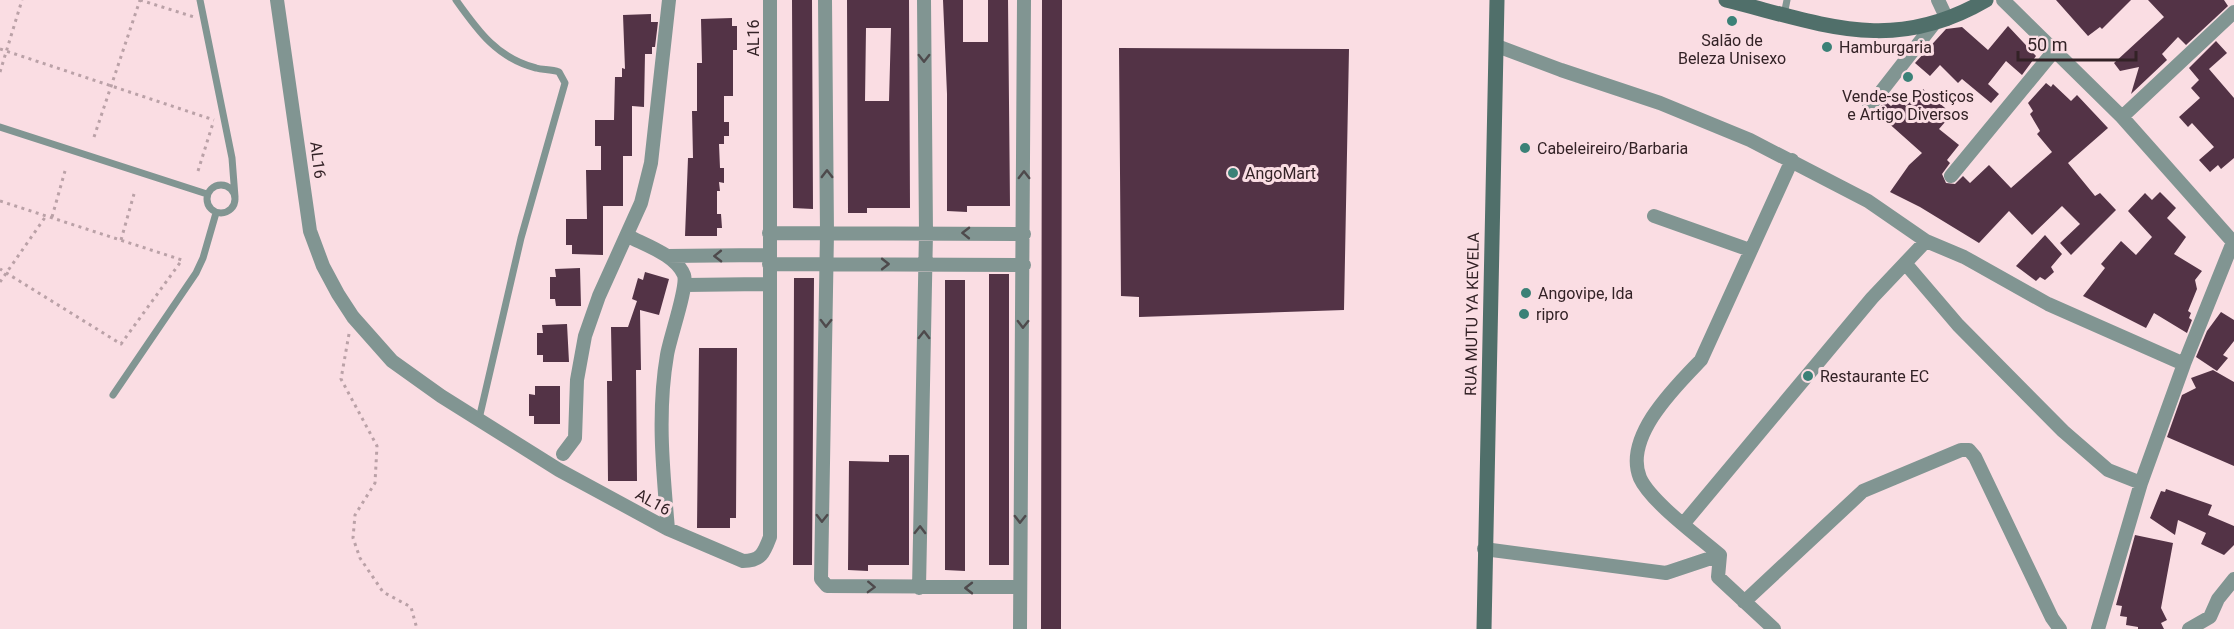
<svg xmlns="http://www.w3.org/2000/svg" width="2234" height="629" font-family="Roboto,sans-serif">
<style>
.building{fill:#533346;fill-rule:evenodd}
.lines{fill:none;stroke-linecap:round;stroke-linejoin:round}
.path{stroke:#baa1a7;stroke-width:3;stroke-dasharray:3 4.5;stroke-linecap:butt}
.lane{stroke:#819592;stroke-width:7}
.street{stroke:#819592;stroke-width:14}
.secondary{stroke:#506f6a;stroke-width:15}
.oneway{stroke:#4e4a4c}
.poi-dot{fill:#3b8177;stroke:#fadde3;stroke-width:2}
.labels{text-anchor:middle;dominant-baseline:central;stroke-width:6;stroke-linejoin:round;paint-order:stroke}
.street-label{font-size:16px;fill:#332226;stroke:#fadde3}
.poi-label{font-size:16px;fill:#332226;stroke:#fadde3;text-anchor:start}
</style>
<rect width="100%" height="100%" fill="#fadde3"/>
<path class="building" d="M792 0H812L813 209 793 208Z
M847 0H909L910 208H867V213H848ZM866 28H891L889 101H865Z
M943 0H963V42H988V0H1008L1010 206H967V212L947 211V94Z
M1042 0H1062L1061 629H1041Z
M2056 0H2131L2102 29 2100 27 2088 36Z
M2148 0H2224L2228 6 2186 45 2178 37 2162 54 2167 60 2131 94 2139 67 2120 71 2114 63 2164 17Z
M651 14V22H658L655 47H652V54H645L644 107 632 106V156H623V206H603V255L572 254V245H566V219H587L586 170H601V146H595V120H614L615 77H622V68L625 69 623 15Z
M732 18V26H737V50H733V96H724V122H729V136H724V144H719L720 168H724V183L719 182 720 191H717V214H721L722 228H717V236H685L688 158H693L692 111H697V63H702L701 19Z
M2008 26 2036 56 2022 75 2006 61 1988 84 1999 94 1991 103 1962 79 1958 83 1940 65 1930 76 1915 63 1946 29 1962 27 1988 50Z
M2216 41 2227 53 2209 69 2234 98V158L2221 169 2218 165 2210 172 2199 160 2214 147 2192 123 2188 127 2179 117 2200 98 2191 88 2199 80 2189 68Z
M1119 48 1349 49 1344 310 1139 317V297L1121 296Z
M2046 83 2051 87 2053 84 2071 101 2077 95 2108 128 2068 163 2095 196 2100 193 2116 210 2071 255 2060 243 2080 224 2062 206 2032 235 2009 211 1979 243 1920 207 1890 192 1909 165 1922 153 1876 112 1885 101 1891 106 1899 99 1906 106 1923 89 1952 114 1939 129 1959 145 1947 160 1950 163 1942 174 1946 183 1955 184 1963 176 1970 183 1989 165 2011 188 2052 152 2037 134 2040 131 2030 114 2033 111 2028 103Z
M2160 192 2176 208 2167 218 2186 237 2174 254 2202 271 2195 280 2197 289 2188 311 2191 313 2189 318 2192 320 2187 333 2154 313 2146 328 2083 296 2105 268 2101 264 2121 241 2136 255 2152 237 2128 211 2145 193 2152 200Z
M2045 235 2062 254 2051 267 2054 272 2045 280 2040 277 2036 281 2016 266Z
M580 268 581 306H556L555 299H550V277H556L555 269Z
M645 272 669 279 659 315 640 310 641 370H636L637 481H608L607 381H612L611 327H628L637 301 632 299 638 278 643 280Z
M989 274H1009V565H989Z
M794 278H814L812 565H793Z
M945 280H965V571L945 570Z
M2221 312 2234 320V341L2223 355 2228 358 2217 371 2196 357 2207 331Z
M567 324 569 362H543V355H537V333H543L542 325Z
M699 348H737L736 518H730V528H697Z
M2213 370 2234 382V466L2167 437 2182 395 2196 388 2191 378Z
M535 386H560V424H534V416H529V394L535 395Z
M889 455H909V565H868V571L848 570 849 461 889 462Z
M2166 489 2212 505 2208 515 2234 526V545L2224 555 2201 544 2206 533 2178 520 2175 535 2150 518 2161 491 2165 492Z
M2135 535 2173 543 2161 608 2167 620 2161 623 2164 629H2138V627L2126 625 2127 617 2120 616 2122 606 2116 605Z"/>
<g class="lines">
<path class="path" d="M140 0 194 17
M0 49 214 120
M0 72 22 0
M94 137 140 0
M198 171 213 123
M0 201 182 260 121 344 0 269
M52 217 65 171
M121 240 134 194
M0 282 46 216
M349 334 341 379 377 446 375 483 355 515 353 538 360 558 383 592 411 607 417 629"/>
<path class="lane" d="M200 0 232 158 235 197
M456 0C478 31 497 58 536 68 543 70 551 69 559 72L565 83 521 238 479 419
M1784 15 1787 0
M0 127 207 194
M207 199a14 14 0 1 1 28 0a14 14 0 1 1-28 0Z
M113 395 196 273 203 258 216 213"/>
<path class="street" d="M277 0 310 231 323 266 338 294 353 317 392 361 441 396 559 470 668 529 743 561C761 561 764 553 770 537V0
M825 0 827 233 821 579 827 586 1019 587
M1938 0 1947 19
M2003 0 2122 117 2234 243
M1497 46 1561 70 1660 103 1750 140 1868 201 1926 241 1964 257 2048 304 2184 364
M1869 107 1933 25
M2122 117 2234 12
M1951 176 2054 51
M1654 216 1750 250
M769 233 1024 234
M628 236C645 245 676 255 684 275 688 287 670 337 667 355 657 413 663 471 668 529
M667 256 769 255
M1905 263 1958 325 2063 431 2108 470 2141 483
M769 264 1024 265
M686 285 769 284
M563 454 575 438 577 380 585 336 599 296 641 203 651 163 669 0
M1684 523 1872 298 1926 241
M1484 549 1666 573 1720 555
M919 588 926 233 924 0
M1744 602 1863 491 1961 450H1969L1975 457 2052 618 2060 629
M1020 629 1024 0
M1774 629 1718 577 1720 555C1699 537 1651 502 1640 478 1623 437 1676 386 1701 360L1792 160
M2098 629 2141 483 2184 364 2233 242
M2189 629 2210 617 2218 599 2234 579"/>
<path class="secondary" d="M1726 0C1823 24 1892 55 1986 0
M1484 629 1497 0"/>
</g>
<defs><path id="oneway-chevron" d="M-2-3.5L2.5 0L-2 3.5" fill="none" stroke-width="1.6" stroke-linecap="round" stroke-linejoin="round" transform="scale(1.5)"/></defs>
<g class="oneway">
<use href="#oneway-chevron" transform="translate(924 58) rotate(90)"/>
<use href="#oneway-chevron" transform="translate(827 174) rotate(-90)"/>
<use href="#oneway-chevron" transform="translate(1024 175) rotate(-90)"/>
<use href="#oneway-chevron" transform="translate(966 233) rotate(-179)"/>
<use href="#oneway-chevron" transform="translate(718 256) rotate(179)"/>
<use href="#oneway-chevron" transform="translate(885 264)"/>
<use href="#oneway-chevron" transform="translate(826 323) rotate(91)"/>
<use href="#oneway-chevron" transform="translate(1023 324) rotate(91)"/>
<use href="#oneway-chevron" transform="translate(924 335) rotate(-89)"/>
<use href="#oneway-chevron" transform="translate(822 518) rotate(91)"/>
<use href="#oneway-chevron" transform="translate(1020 519) rotate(91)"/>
<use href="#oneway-chevron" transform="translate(920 530) rotate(-89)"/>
<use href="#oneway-chevron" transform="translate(871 587) rotate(2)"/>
<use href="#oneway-chevron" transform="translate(969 588) rotate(180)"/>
</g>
<g class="poi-dot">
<circle cx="1732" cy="21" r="6"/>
<circle cx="1827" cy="47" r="6"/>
<circle cx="1908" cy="77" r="6"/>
<circle cx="1525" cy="148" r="6"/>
<circle cx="1233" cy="173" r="6"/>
<circle cx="1526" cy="293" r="6"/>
<circle cx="1524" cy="314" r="6"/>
<circle cx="1808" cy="376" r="6"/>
</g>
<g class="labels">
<g class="street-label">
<text transform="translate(753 38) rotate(-90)">AL16</text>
<text transform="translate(318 160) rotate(83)">AL16</text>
<text transform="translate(1472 314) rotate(-89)">RUA MUTU YA KEVELA</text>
<text transform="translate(653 502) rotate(29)">AL16</text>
</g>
<g class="poi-label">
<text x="1732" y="40" text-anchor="middle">Salão de<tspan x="1732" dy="18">Beleza Unisexo</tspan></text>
<text x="1839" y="47">Hamburgaria</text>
<text x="1908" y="96" text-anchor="middle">Vende-se Postiços<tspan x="1908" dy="18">e Artigo Diversos</tspan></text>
<text x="1537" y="148">Cabeleireiro/Barbaria</text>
<text x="1245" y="173">AngoMart</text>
<text x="1538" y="293">Angovipe, lda</text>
<text x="1536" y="314">ripro</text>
<text x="1820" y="376">Restaurante EC</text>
</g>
</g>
<path d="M2018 51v9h118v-9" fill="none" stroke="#332226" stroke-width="3"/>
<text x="2027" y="51" font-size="18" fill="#332226" stroke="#fadde3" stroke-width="4.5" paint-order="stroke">50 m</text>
</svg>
